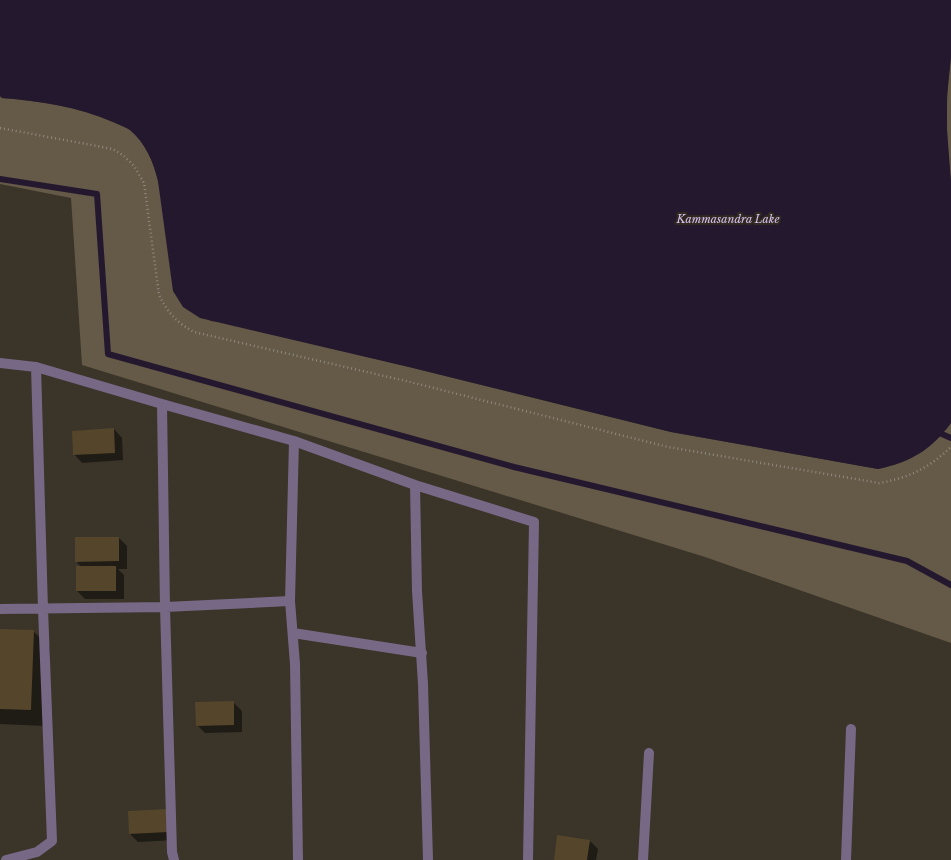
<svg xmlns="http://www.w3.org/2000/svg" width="951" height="860" font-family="'Libre Baskerville',serif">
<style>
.green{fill:#655947}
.water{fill:#24182f}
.shadow{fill:#0007}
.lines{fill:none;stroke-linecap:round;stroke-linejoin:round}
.stream{stroke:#24182f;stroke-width:6}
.building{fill:#55452b}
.path{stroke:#908a81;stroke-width:2.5;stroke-dasharray:1 3;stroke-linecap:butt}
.minor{stroke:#776885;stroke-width:10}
.labels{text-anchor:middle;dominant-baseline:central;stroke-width:4;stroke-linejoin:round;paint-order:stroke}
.water-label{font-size:11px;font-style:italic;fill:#ddc3f6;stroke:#302a20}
</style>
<rect width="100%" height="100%" fill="#3a3429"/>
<path class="green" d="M951 57V182C946 141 945 98 951 57Z
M0 96 2 98C41 101 78 107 113 122 119 125 126 127 130 130 145 142 154 163 158 181L210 321 221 322 409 367 671 432 878 469C911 462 931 449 951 423V643L705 557 82 365 71 198 0 184Z"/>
<path class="water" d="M0 0H951V57L947 96V130L951 182V423C931 450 911 462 878 469L671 432 409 367 200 318 183 307 173 291 158 181C154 163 145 142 130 130 126 127 119 125 113 122 78 107 41 101 2 98L0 96Z"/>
<path class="shadow" d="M114 429 122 438 123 460 82 463 74 454Z
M119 538 127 546V569H118L124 575V599H85L77 591 81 567 76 561Z
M0 630 33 631 50 647 47 726 0 724Z
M233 702 242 711V732L205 733 197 725Z
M167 810 176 840 138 842 130 834Z
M590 841 598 849 596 860H555Z"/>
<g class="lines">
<path class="stream" d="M0 179 97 194 108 354 514 467 907 561 951 585
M935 431 951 438"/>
</g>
<path class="building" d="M114 428 115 453 73 455 72 431Z
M75 537H119V561L75 562Z
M76 566H116V591H76Z
M0 629 34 630 31 710 0 709Z
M234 701V725L196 726 195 702Z
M167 809 168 832 129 834 128 811Z
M557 835 590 840 587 860H554Z"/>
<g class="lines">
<path class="path" d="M0 128 113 149 124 156 134 166 144 183 159 295C168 313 176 322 194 332L406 381 668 447 879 483C909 478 929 468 951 447"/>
<path class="minor" d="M0 363 36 367 162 404 294 441 415 485 417 591 423 684 428 860
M162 404 165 607 172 852 174 860
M294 441 290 601 295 664 298 860
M415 485 534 522 528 860
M0 609 165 607 290 601
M293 633 422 653
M6 860 37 852 52 841 43 609 36 367
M643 860 649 753
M846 860 851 729"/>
</g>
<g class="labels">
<g class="water-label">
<text x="728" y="219">Kammasandra Lake</text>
</g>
</g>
</svg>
